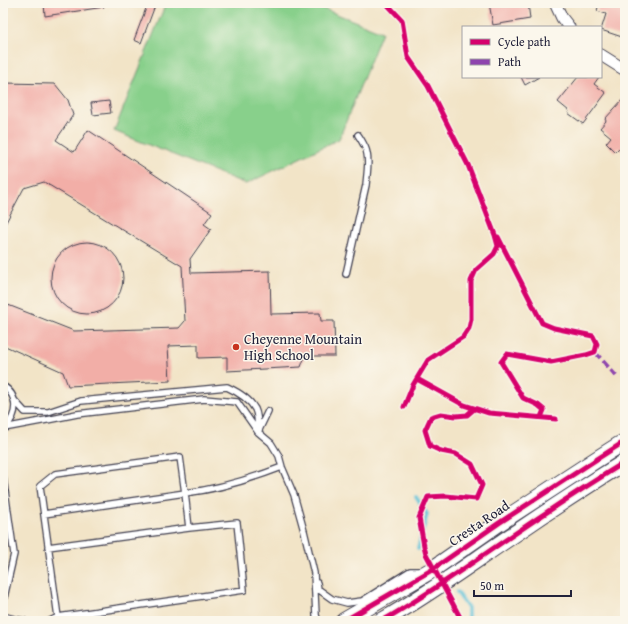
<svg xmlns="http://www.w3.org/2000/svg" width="628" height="624" font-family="'Gentium Book Plus',serif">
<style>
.green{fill:#88d08b;stroke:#557963}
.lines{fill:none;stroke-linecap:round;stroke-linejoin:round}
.stream{stroke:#58bfd5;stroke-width:4}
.building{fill:#f2aea7}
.service-casing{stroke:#413f50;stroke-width:8}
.minor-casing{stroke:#413f50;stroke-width:13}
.secondary-casing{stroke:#413f50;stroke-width:18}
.service{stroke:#fff;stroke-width:5.5}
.minor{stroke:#fff;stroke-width:11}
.secondary{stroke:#fff;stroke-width:16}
.quiet{stroke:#8e44ad;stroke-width:4;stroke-dasharray:8 4;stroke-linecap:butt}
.cycleway-casing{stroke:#fbf7ec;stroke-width:8}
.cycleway{stroke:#d6006c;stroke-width:5}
.poi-dot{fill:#c8321e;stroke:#fbf7ec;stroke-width:1.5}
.labels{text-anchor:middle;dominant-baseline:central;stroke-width:3;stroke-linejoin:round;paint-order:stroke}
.poi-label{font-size:14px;fill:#22223b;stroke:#fbf7ec;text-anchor:start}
.street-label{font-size:14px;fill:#22223b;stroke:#fbf7ec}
</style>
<rect width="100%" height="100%" fill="#fbf7ec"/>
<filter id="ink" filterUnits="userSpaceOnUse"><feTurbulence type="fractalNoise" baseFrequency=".025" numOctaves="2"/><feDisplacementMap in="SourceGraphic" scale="8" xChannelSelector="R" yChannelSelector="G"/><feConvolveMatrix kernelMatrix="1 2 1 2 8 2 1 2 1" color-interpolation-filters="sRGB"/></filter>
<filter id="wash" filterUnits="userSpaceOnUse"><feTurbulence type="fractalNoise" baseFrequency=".012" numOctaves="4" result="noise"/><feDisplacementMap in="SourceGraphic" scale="16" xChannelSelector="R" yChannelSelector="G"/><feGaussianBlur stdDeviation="0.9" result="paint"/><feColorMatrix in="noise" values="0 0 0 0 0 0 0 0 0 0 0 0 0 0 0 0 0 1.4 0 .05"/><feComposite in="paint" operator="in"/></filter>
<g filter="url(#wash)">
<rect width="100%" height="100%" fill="#f2e4c7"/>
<path class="green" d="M166 3H309L382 32 339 139 246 184 114 131Z"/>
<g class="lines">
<path class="stream" d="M416 497 427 514 418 549
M457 592 468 608V619L465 621"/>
</g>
<g id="blocks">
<path class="building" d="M44 3H103L104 7 45 16Z
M148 3H156L141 43 134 40Z
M489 3H528L530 19 493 25Z
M599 3 625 4V38L601 30 606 14 597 11Z
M521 77H539L525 85Z
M578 77H599L594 84 606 93 583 124 568 113 569 111 558 102Z
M3 83 55 84 68 100 73 115 56 140 74 152 88 130 212 213 204 224 211 229 190 259 191 273 270 271 271 314 320 313 321 321H334L335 356H305L301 367 227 371V357L198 358V345L168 346 170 381 68 386 63 372 3 345V303L74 331 179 328 185 321 182 266 44 182 24 188 3 228Z
M623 99 625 101V153L619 148 615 152 606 143 611 137 600 128 606 121 605 119Z
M109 101 111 113 93 115 91 103Z
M51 278a36 36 0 1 1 72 0a36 36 0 1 1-72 0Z"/>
</g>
</g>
<g filter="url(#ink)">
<use href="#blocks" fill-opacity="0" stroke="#413f50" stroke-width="1"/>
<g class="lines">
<defs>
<path id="service" d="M346 274 366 185C367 173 370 158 365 147 363 143 361 139 358 135
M3 386C19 396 18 415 5 427
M268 411 258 432 271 443 279 456 282 467 294 495 304 531 314 573 316 615 318 621
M4 428 52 419 77 414 204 399 237 402 258 432C258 425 258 415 255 409 249 398 238 392 227 387L81 401 48 412H25L14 400
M3 477 14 554 3 602
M44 514 185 493 189 528 237 523 244 590 58 617 40 486 55 474 180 457 185 493C219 489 251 479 282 467
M48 547 189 528
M317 583 318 589 332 599 347 603 362 601 410 571H422
M3 616 18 620 24 621
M50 621 58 617"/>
<path id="minor" d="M555 3 562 18 569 27
M601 55 625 70"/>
<path id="secondary" d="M344 621 430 571 499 523 594 461 619 445 625 442
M382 621C426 596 467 566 510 537 548 511 586 486 625 462"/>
</defs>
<use href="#service" class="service-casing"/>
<use href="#minor" class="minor-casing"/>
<use href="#secondary" class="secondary-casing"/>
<use href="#service" class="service"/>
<use href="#minor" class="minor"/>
<use href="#secondary" class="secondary"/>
<path class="quiet" d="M595 352 617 377"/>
<defs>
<path id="cycleway" d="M386 3 402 20 408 57 428 86 468 165 495 235 498 246 494 254 476 270 471 281V319L469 328 463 337 428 360 413 385 404 407
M498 237 542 323 554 328 593 336 597 344 595 352 586 355 551 362 507 354 501 362 523 398 538 405 544 410 541 417
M417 379 464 405 489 413 556 419
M344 621 430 571 499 523 594 461 619 445 625 442
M382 621C426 596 467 566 510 537 548 511 586 486 625 462
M462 621 426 554 424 546 419 518 428 497 446 496 476 499 482 485 472 464 456 454 441 451 430 446 425 430 431 417 441 414 456 416 467 415 474 409"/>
</defs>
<use href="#cycleway" class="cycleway-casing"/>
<use href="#cycleway" class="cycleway"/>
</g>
</g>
<circle class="poi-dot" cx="236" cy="347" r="4"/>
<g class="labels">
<g class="poi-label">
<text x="244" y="339">Cheyenne Mountain<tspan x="244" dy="16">High School</tspan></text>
</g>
<g class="street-label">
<text transform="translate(479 523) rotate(-34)">Cresta Road</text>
</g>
</g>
<rect width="628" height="624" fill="none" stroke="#fbf7ec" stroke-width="16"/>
<rect x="462" y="26" width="140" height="52" fill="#fbf7ec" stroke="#a4a2a5"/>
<rect x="470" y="39" width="20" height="6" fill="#d6006c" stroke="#a4a2a5"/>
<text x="498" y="46" font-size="12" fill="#22223b">Cycle path</text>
<rect x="470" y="59" width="20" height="6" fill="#8e44ad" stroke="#a4a2a5"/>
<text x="498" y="66" font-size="12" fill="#22223b">Path</text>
<path d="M474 590v6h97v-6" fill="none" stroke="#22223b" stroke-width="2"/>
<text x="480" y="590" font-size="12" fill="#22223b" stroke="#fbf7ec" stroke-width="3" paint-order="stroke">50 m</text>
</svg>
